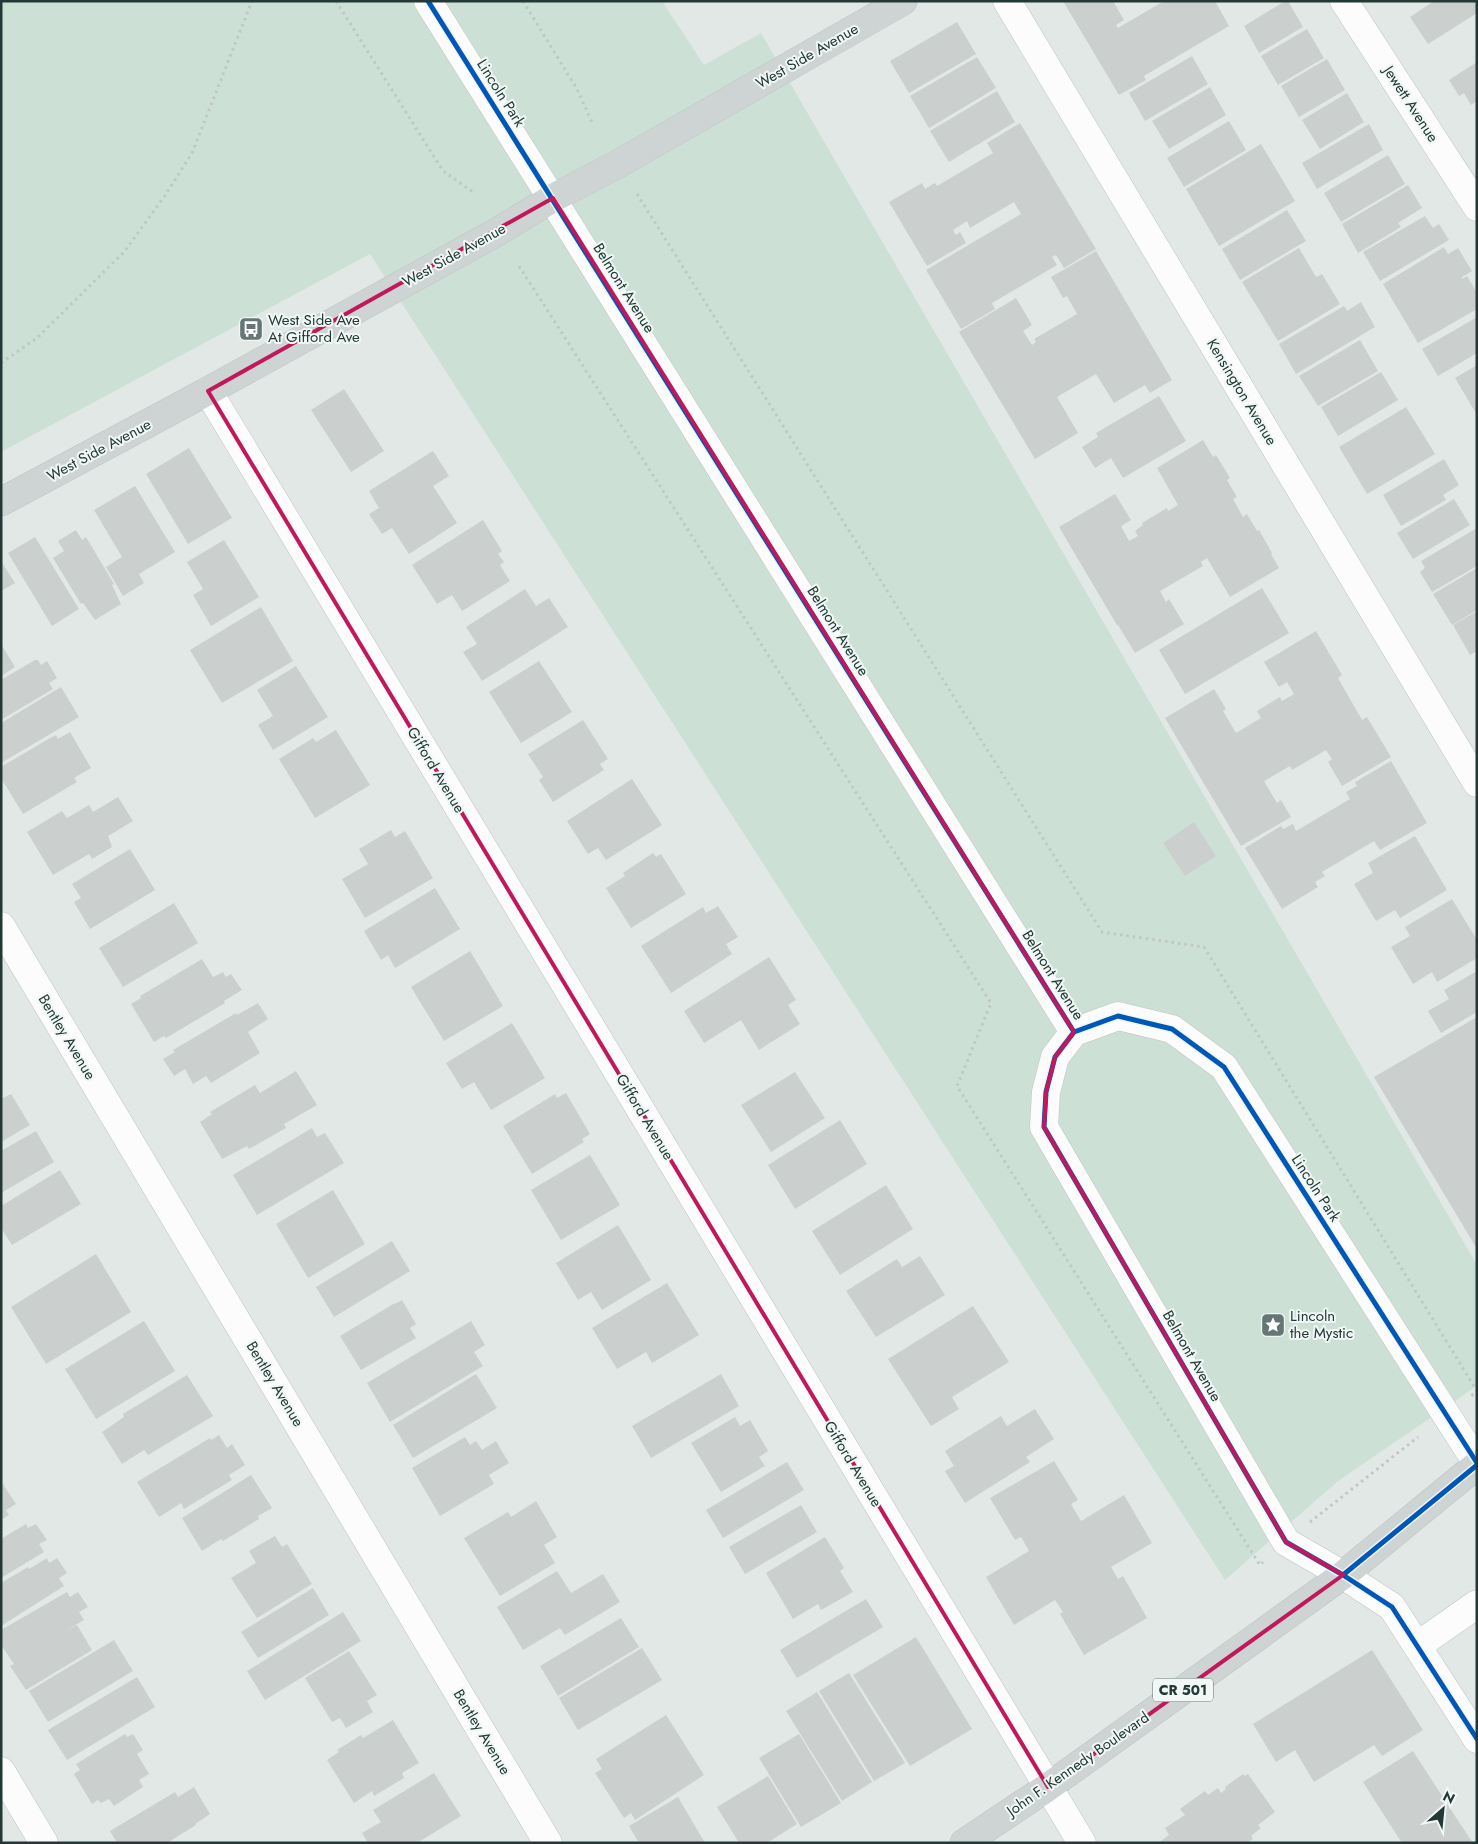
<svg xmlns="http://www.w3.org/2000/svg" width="1478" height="1844" font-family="Jost,sans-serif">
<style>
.green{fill:#cde0d6}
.building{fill:#cbd0cf}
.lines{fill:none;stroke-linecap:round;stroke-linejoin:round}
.minor-casing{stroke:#bfc4c3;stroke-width:29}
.major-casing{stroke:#bcc4c3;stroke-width:29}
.path{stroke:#bfc8c6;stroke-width:3;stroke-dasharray:2.5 4;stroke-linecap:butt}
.minor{stroke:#fbfcfb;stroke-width:28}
.major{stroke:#ced4d3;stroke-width:28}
.cycleway-casing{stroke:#f0f7f5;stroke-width:8}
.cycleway{stroke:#0057b8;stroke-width:5}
.marked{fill:none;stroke:#c2185b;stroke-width:4;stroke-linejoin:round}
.labels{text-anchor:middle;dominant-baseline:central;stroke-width:4;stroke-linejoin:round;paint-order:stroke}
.shield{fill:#f0f7f5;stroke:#60726f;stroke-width:1}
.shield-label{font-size:14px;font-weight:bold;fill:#223936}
.street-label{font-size:15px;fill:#223936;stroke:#f0f7f5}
.poi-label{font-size:15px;fill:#223936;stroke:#f0f7f5;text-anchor:start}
</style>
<rect width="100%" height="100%" fill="#e2e8e6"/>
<path class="green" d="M1 1H662L704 65 761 33 1477 1265V1386L1338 1481 1225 1580 370 254 1 452Z"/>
<path class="building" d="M1063 1H1113L1124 20 1116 25 1118 28 1164 1H1215L1229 26 1144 76 1146 80 1119 95Z
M1285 1H1288L1303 27 1259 53 1244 26Z
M1434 1H1477V13L1428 44 1410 17Z
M957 22 976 54 909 93 890 61Z
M1307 29 1324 58 1278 85 1261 56Z
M1192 56 1208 84 1145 121 1129 93Z
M977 57 996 88 929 128 910 96Z
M1327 59 1345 90 1299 117 1281 86Z
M1477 62V101L1471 105 1464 93 1459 96 1449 80Z
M1210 87 1226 115 1169 149 1152 121Z
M997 91 1015 122 949 162 930 131Z
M1347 93 1364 122 1320 149 1302 120Z
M1229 121 1246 150 1184 187 1167 158Z
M1020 123 1096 249 1064 268 1056 255 1052 257 1057 265 992 303 995 309 961 329 926 270 1021 214 1014 202 970 228 967 221 953 230 956 235 960 232 966 243 927 266 889 202 922 183 925 189 935 183 937 186 993 153 987 143Z
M1369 124 1383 150 1317 189 1302 163Z
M1261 144 1295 201 1219 246 1186 189Z
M1388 155 1405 184 1341 222 1324 193Z
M1408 185 1422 208 1398 223 1401 227 1358 253 1342 224Z
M1287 210 1306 241 1240 280 1222 249Z
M1425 216 1433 228 1439 224 1449 240 1380 281 1363 252Z
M1444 247 1448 254 1458 248 1472 271 1462 277V279L1467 276 1477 293V309L1418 343 1383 284Z
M1299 248 1316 277 1322 274 1340 304 1278 341 1242 282Z
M1096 251 1172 380 1150 393 1145 385 1114 403 1096 374 1057 397 1078 433 1035 459 959 332 1016 298 1032 325 1023 331 1032 345 1036 342 1034 339 1077 314 1067 296 1063 298 1051 277Z
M1361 302 1375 327 1296 374 1279 344 1344 306 1347 311Z
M1477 317V353L1438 376 1422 349Z
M1360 340 1378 371 1318 406 1299 376Z
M1477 365V415L1455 378Z
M1381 372 1398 400 1338 436 1321 407Z
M344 389 384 451 351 472 311 410Z
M1159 396 1186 441 1123 478 1111 458 1095 468 1082 447 1098 437 1096 433Z
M1406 407 1435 454 1367 494 1339 447Z
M1203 440 1213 457 1216 455 1230 478 1227 480 1237 497 1233 499 1243 517 1247 514 1257 531 1259 530 1272 553 1271 554 1279 568 1230 597 1207 558 1201 562 1203 566 1160 591 1166 602 1169 599 1184 624 1135 653 1118 625H1117L1059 527 1115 494 1131 520 1121 526 1129 541 1138 536 1135 531 1143 525 1142 523 1167 508 1168 511 1178 505 1157 468Z
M189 448 232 518 188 544 146 474Z
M433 451 449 476 433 486 457 523 409 554 392 528 382 534 369 514 379 508 369 491Z
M1444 459 1459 485 1443 495 1446 500 1401 526 1383 495Z
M135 486 175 552 139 574 144 583 123 596 106 567 122 557 94 510Z
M1454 499 1470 525 1413 559 1397 533Z
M483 520 502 551 498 554 504 562 500 565 510 581 462 611 452 595 437 604 412 565Z
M1477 528V566L1432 592 1420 572 1425 568 1421 561Z
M76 530 82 540 86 537 114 584 112 585 121 604 95 620 83 603 81 604 53 558 64 551 58 541Z
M35 537 79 609 52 626 8 553Z
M224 540 259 597 211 626 193 595 203 589 187 562Z
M1 561 15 583 1 591Z
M1477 568V610L1452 625 1433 594Z
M1262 588 1289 633 1185 694 1159 650Z
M525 589 536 606 549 598 568 627 482 681 463 652 477 644 466 627Z
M261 607 293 661 222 703 190 650Z
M1477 611V651L1470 655 1453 625Z
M1316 631 1342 675 1338 678 1362 720 1367 717 1391 757 1342 786 1328 762 1332 759 1326 750 1292 770 1290 766 1264 781 1277 803 1281 800 1291 817 1241 846 1165 718 1214 689 1226 709 1223 711 1236 733 1261 718 1257 711 1280 697 1282 701 1294 694 1287 682 1279 687 1264 662Z
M1 644 15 667 1 676Z
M35 660H38L41 665 47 661 57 678 49 683 53 689 1 720V680Z
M539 661 572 712 521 743 489 692Z
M296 666 328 717 273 750 258 725 273 716 257 690Z
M61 687 79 717 1 763V723Z
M583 720 608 759 600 764 604 770 553 802 539 780 543 777 528 754Z
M336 730 370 785 315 818 279 759 313 738 316 742Z
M70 732 91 768 74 778 77 782 23 814 1 778V767L50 738 56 735 58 739Z
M1391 761 1427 823 1380 850 1374 841 1322 872 1325 876 1315 882 1318 887 1282 909 1245 848 1281 826 1283 829 1293 824 1296 831 1350 799 1346 792 1357 786 1355 782Z
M632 779 662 825 606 860 598 848 588 854 567 821Z
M118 797 133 821 108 836 112 847 92 859 89 854 53 875 27 832 62 811 67 818 89 805 93 812Z
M1194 822 1216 856 1185 876 1163 843Z
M391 830 395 837 405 831 433 878 365 918 342 879 368 864 359 849Z
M1415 836 1447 890 1400 918 1395 910 1376 921 1354 884 1373 873 1368 863Z
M130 849 155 890 90 929 74 902 81 898 72 884Z
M653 853 656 857 661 854 686 894 631 928 606 888 625 876 623 873Z
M435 888 460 929 395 968 388 955 381 960 364 931Z
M1452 899 1477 940V958L1437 982 1432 972 1413 984 1391 947 1410 936 1405 927Z
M174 903 198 943 123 987 99 948Z
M718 906 738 937 726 944 732 954 671 993 641 946 703 907 706 913Z
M470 951 503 1006 444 1041 411 987Z
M769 957 796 1000 788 1005 800 1024 759 1050 741 1020 704 1043 684 1011Z
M202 959 213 977 223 972 226 977 231 974 242 990 224 1001 225 1003 166 1038 164 1036 154 1042 131 1004 141 998 140 996Z
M1477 971V1012L1441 1033 1428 1011 1449 999 1444 990Z
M258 1003 268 1019 248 1032 260 1053 211 1083 206 1076 193 1084 185 1069 174 1076 163 1059 175 1052 173 1050 236 1013 237 1015Z
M1477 1017V1249L1374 1077Z
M512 1023 545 1078 491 1110 474 1082 462 1089 446 1063Z
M296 1071 317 1105 284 1124 286 1128 249 1149 247 1146 222 1159 200 1122 212 1114 210 1112 255 1085 260 1093Z
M795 1072 825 1118 771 1152 741 1105Z
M566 1093 590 1134 582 1139 584 1142 532 1174 503 1126 555 1094 557 1098Z
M11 1094 30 1125 1 1142V1099Z
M840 1120 867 1164 795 1209 768 1165Z
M312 1128 317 1137 325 1133 344 1163 257 1215 233 1175Z
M36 1131 54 1162 1 1193V1151Z
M590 1155 620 1205 561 1240 531 1190Z
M60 1170 81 1204 12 1245 1 1228V1206Z
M886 1185 913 1229 840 1275 812 1231Z
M333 1190 365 1244 308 1278 276 1224Z
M618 1225 651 1280 602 1310 591 1292 578 1300 556 1263Z
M392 1241 410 1271 334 1317 316 1287Z
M96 1254 131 1312 46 1364 11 1307Z
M920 1256 945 1295 876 1337 846 1291 897 1259 902 1267Z
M667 1283 699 1335 652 1363 646 1352 617 1369 592 1328Z
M402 1300 416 1324 410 1328 416 1338 361 1370 340 1336 395 1303V1304Z
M973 1306 1009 1362 952 1397 959 1409 931 1426 888 1359Z
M144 1321 175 1371 96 1419 65 1369Z
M471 1321 485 1345 474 1352 483 1366 390 1422 367 1383Z
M476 1374 497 1408 413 1458 393 1425Z
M721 1374 739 1406 651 1458 632 1426Z
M187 1375 213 1416 148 1455 144 1450 122 1464 102 1432 124 1417 123 1414Z
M1035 1409 1054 1439 1026 1457 1030 1462 965 1503 945 1471 954 1466 945 1451 1001 1416 1007 1426Z
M735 1417 740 1426 750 1420 768 1451 759 1457 765 1466 721 1492 691 1443Z
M219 1435 227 1448 232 1444 245 1465 229 1475 232 1480 184 1509 181 1503 159 1517 137 1482 210 1438 211 1440Z
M465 1437 470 1445 476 1441 482 1450 496 1441 509 1463 489 1475 494 1484 440 1516 412 1468Z
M1054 1461 1078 1500 1071 1504 1081 1521 1124 1495 1152 1543 1111 1567 1118 1579 1123 1576 1147 1618 1084 1655 1060 1614 1063 1612 1055 1600 1014 1625 986 1577 1029 1551 1021 1537 1015 1540 990 1498Z
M787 1462 804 1490 723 1538 706 1510Z
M251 1475 272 1508 258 1516 259 1519 223 1541 221 1539 202 1551 182 1518Z
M1 1481 16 1504 6 1510 9 1515 1 1520Z
M536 1501 557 1537 544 1545 555 1563 500 1596 464 1538 508 1512 511 1517Z
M801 1505 817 1532 745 1574 729 1547Z
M26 1524 28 1528 36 1524 47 1540 39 1544 44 1552 1 1578V1539Z
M275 1536 282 1547 287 1544 312 1584 257 1618 231 1578 256 1563 249 1551Z
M825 1537 844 1568 840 1571 853 1592 821 1610 818 1604 793 1619 766 1573Z
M47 1558 49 1563 57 1558 67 1573 59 1578 64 1586 1 1626V1583L28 1567 29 1569Z
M557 1571 571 1593 603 1574 620 1602 565 1635 560 1628 523 1650 497 1607Z
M313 1588 329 1615 258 1658 241 1632Z
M67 1592 70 1597 78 1592 88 1607 79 1612 84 1620 64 1632 77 1625 92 1650 26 1690 10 1666 14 1664 1 1645V1630Z
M866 1599 883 1627 797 1678 780 1650Z
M343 1612 361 1641 265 1700 247 1671Z
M621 1618 639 1647 558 1696 540 1666Z
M916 1637 972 1729 910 1766 853 1675Z
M114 1640 133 1671 48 1722 29 1691Z
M642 1648 662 1680 578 1730 559 1698Z
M1372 1650 1423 1730 1382 1756 1374 1745 1314 1782 1295 1750 1276 1762 1253 1724Z
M349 1651 377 1695 367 1701 373 1712 346 1728 340 1718 332 1722 305 1678Z
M849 1673 905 1763 874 1781 819 1691Z
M137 1677 155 1707 67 1760 48 1730Z
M817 1692 872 1782 842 1801 786 1711Z
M666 1715 704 1775 635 1820 631 1813 624 1818 595 1773 602 1769 596 1759Z
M393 1720 419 1763 402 1773 404 1778 374 1796 372 1791 354 1803 327 1760 339 1752 337 1750 361 1735 363 1738Z
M125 1734 127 1737 133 1734 143 1750 137 1754 149 1774 139 1780 143 1787 114 1806 109 1799 101 1803 98 1800 92 1804 74 1774 80 1770 76 1764Z
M799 1734 841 1803 801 1827 759 1758Z
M1413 1751 1459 1822 1473 1843H1402L1375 1801 1363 1782Z
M434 1773 461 1816 417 1843H368L362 1833 381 1822 373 1810Z
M1243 1774 1245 1776 1248 1774 1275 1812 1258 1825 1261 1828 1251 1836 1253 1839 1247 1843H1158L1169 1835 1165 1828 1185 1815 1180 1809 1205 1791 1208 1795 1218 1788 1221 1793 1226 1789 1225 1787Z
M768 1776 797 1824 767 1843H739L717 1807Z
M194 1787 210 1814 195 1824 196 1825 167 1843H117L110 1831 175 1792 178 1797Z
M678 1797 705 1843H639L629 1826Z"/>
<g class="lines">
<defs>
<path id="minor" d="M428 1 1074 1032
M1007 1 1477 783
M1344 1 1477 207
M208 391 1082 1843
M1 926 548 1843
M1074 1032 1055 1057 1046 1092 1044 1127 1286 1542 1343 1575 1392 1607 1477 1739
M1074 1032 1118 1016 1172 1029 1224 1067 1477 1463
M1417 1646 1477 1604
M1 1771 44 1843"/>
<path id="major" d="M1 502 208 391 497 232 553 198 618 164 903 1
M964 1843 1048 1787 1343 1575 1477 1465"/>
</defs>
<use href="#minor" class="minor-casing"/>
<use href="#major" class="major-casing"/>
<path class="path" d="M336 1 443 171 473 192
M523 1 577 89 592 122
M637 194 1102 932 1204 947 1477 1391 1470 1397
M519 266 991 1003 957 1086 1260 1565 1263 1562
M1 363 37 338 124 252 164 197 192 153 252 1
M1310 1522 1418 1437"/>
<use href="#minor" class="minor"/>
<use href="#major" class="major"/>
<defs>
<path id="cycleway" d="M428 1 1074 1032
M1074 1032 1055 1057 1046 1092 1044 1127 1286 1542 1343 1575 1392 1607 1477 1739
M1074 1032 1118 1016 1172 1029 1224 1067 1477 1463
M1343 1575 1477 1465"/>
</defs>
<use href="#cycleway" class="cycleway-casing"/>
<use href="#cycleway" class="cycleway"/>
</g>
<path class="marked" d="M553 198 1074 1032 1055 1057 1046 1092 1044 1127 1286 1542 1343 1575 1048 1787 208 391Z"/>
<defs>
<symbol id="bus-square" viewBox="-11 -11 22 22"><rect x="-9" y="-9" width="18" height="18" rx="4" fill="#657674" stroke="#f0f7f5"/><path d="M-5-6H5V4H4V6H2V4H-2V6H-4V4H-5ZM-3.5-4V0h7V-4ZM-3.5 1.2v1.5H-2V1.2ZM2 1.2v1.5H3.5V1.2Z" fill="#fff"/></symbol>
<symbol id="sight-square" viewBox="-11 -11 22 22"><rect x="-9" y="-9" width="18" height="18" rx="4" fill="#657674" stroke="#f0f7f5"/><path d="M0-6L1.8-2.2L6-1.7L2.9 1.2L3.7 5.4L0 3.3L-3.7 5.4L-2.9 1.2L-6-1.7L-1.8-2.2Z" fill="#fff"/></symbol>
</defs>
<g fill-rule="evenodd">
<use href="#bus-square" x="237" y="315" width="28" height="28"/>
<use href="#sight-square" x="1259" y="1311" width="28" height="28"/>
</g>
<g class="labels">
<rect class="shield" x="1153" y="1678.5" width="60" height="23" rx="4"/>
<g class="shield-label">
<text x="1183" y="1690">CR 501</text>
</g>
<g class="street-label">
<text transform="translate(807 56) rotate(-30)">West Side Avenue</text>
<text transform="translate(501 93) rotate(58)">Lincoln Park</text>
<text transform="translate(1411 104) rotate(57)">Jewett Avenue</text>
<text transform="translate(454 255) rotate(-29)">West Side Avenue</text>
<text transform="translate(624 288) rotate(58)">Belmont Avenue</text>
<text transform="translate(1242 392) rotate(59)">Kensington Avenue</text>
<text transform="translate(99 450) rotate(-28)">West Side Avenue</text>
<text transform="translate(838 631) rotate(58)">Belmont Avenue</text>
<text transform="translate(436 770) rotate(59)">Gifford Avenue</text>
<text transform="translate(1053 975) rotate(58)">Belmont Avenue</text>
<text transform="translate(67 1037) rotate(59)">Bentley Avenue</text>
<text transform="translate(645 1117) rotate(59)">Gifford Avenue</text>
<text transform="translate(1316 1188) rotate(57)">Lincoln Park</text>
<text transform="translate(1192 1356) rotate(60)">Belmont Avenue</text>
<text transform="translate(275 1384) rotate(59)">Bentley Avenue</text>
<text transform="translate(853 1464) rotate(59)">Gifford Avenue</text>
<text transform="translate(482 1732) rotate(59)">Bentley Avenue</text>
<text transform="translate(1078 1764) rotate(-35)">John F. Kennedy Boulevard</text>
</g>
<g class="poi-label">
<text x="268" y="320">West Side Ave<tspan x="268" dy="17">At Gifford Ave</tspan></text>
<text x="1290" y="1316">Lincoln<tspan x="1290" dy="17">the Mystic</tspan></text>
</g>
</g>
<rect width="1478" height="1844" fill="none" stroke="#223936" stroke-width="5"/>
<g transform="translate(1443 1809) rotate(27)" stroke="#f0f7f5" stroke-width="4" paint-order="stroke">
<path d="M0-4L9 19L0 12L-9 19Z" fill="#223936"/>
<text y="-8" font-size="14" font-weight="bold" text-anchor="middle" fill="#223936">N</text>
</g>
</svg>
